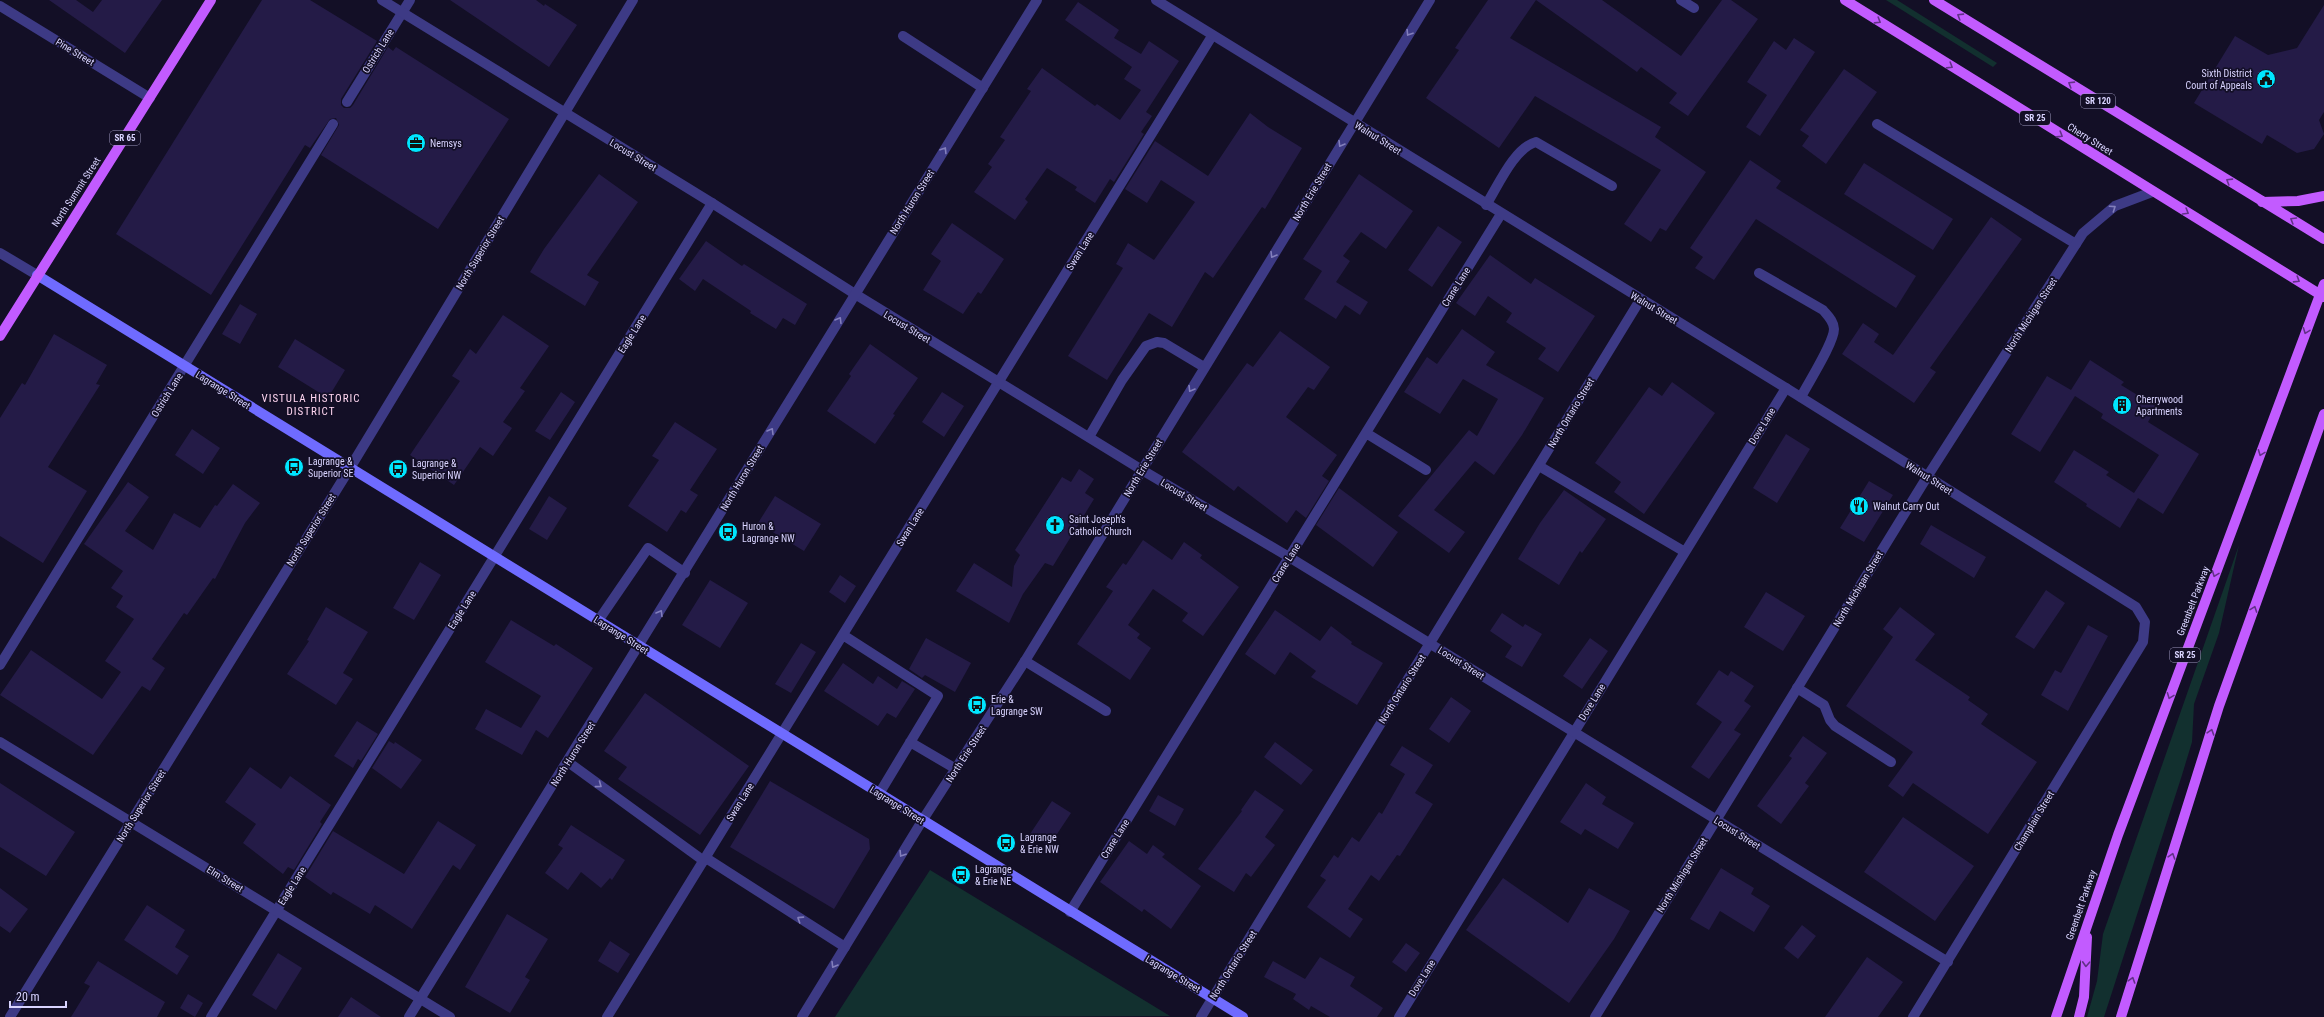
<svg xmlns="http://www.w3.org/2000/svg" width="2324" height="1017" font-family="'Roboto Condensed',sans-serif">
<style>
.green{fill:#12302f}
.building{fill:#241b47}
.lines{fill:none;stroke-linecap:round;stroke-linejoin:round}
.service{stroke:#3d3a85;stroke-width:10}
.minor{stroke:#3d3a85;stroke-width:10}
.tertiary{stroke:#3d3a85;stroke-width:10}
.secondary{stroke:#6f6bff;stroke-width:10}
.primary{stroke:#c25bff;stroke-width:10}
.oneway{stroke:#623188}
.oneway2{stroke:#837fbc}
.labels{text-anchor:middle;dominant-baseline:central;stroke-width:3.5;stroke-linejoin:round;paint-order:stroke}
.shield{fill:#130f26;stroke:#9e99be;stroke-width:1}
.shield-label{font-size:9px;font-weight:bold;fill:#d9d4ff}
.street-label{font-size:10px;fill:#d9d4ff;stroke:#130f26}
.poi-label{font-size:10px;fill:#d9d4ff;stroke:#130f26;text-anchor:start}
.neighbourhood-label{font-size:11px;letter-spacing:1px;fill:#ffd6f0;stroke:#130f26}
</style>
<rect width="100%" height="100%" fill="#130f26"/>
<path class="green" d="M1886 0H1897L1997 63 1993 67Z
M2239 545 2219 633 2194 704 2192 742 2182 775 2104 1017H2087L2097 981 2103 934Z
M930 870 1170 1016 835 1017Z"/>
<path class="building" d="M49 0H76L93 12 102 0H162L125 53Z
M262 0H310L377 41 341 99V105L344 108H350L353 105 388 47 393 51 396 47 509 119 438 229 321 155 339 125 336 118 330 119 310 148 305 145 211 295 116 234Z
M450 0H536L544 6 545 4 577 25 549 67Z
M1488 0H1602L1681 56 1722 0H1731L1758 19 1688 116 1669 103 1677 93 1641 67 1637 72 1536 0 1510 38 1661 127 1655 137 1706 172 1666 231 1660 228 1651 242 1624 224 1661 170 1535 96 1499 148 1426 98 1459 50 1455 48Z
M1078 2 1119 30 1114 38 1141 54 1149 41 1179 61 1146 112 1152 116 1141 132 1144 134 1114 182 1110 179 1095 203 1075 190 1077 187 1047 168 1025 199 1028 202 1015 220 974 192 992 167 988 164 1005 140 1000 137 1031 91 1027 89 1042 68 1095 106 1097 104 1120 120 1141 90 1124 79 1132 67 1065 20Z
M2324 5V112L2319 120 2324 134 2314 149 2297 153 2267 135 2262 144 2194 103 2235 36 2268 55 2297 48Z
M1794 38 1815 52 1760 136 1746 127 1767 95 1747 82 1774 41 1786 50Z
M1844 69 1877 92 1826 164 1802 146 1809 136 1800 130Z
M1250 113 1268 127 1302 148 1265 209 1262 207 1213 278 1205 272 1172 327 1149 313 1107 380 1068 356 1123 268 1116 264 1128 243 1154 260 1195 202 1161 180 1147 203 1125 189 1155 141 1208 176Z
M1750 160 1781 181 1776 188 1916 276 1896 308 1756 219 1714 280 1695 268 1703 257 1690 248Z
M1864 163 1953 219 1933 250 1844 194Z
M599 174 638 202 587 275 599 282 585 306 530 272 544 249Z
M1359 174 1413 211 1386 249 1361 232 1343 256 1350 261 1336 282 1368 302 1360 315 1345 305 1336 319 1304 299 1322 271 1303 259Z
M1991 217 2022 239 1930 368 1936 372 1914 403 1842 354 1863 323 1879 334 1874 342 1893 355Z
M952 223 1004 259 981 294 978 292 963 314 923 290 941 261 931 254Z
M1438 226 1462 242 1432 287 1408 270Z
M706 241 742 266 744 264 807 304 795 325 783 318 776 329 750 313 751 311 703 279 695 291 679 279Z
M1490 255 1531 284 1535 278 1595 316 1558 372 1538 359 1546 348 1506 322 1512 313 1488 296 1475 316 1456 303Z
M240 304 257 314 240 344 222 334Z
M503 315 549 346 520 388 525 391 503 422 512 428 493 456 480 447 454 485 410 455 460 381 452 376 470 349 476 354Z
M1462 329 1495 352 1486 365 1544 398 1522 435 1494 475 1475 461 1434 510 1465 532 1449 553 1398 516 1469 430 1477 436 1498 399 1463 379 1440 414 1404 392 1427 357 1437 364Z
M1280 331 1330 367 1314 390 1308 387 1286 417 1337 455 1322 476 1329 481 1306 518 1296 510 1287 523 1238 486 1234 491 1182 452 1247 363 1253 367Z
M54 334 107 365 96 384 100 385 48 467 87 491 43 563 0 536V418L22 383 25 385Z
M295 339 345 370 328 398 278 367Z
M870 344 918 378 893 414 895 415 875 444 827 411 851 376 849 374Z
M2090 360 2124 382 2121 385 2157 407 2148 422 2199 454 2163 514 2138 498 2120 528 2086 506 2087 504 2054 482 2074 450 2109 472 2106 475 2134 493 2159 455 2101 418 2103 414 2075 396 2040 452 2011 434 2047 376 2071 390Z
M1672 382 1715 413 1644 514 1614 492 1621 482 1595 463 1649 387 1662 396Z
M561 392 575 402 550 440 535 431Z
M942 392 964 406 944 437 922 422Z
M675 422 717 449 690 490 698 495 686 513 681 510 667 532 628 506 659 460 652 456Z
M192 429 220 448 203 474 175 455Z
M1786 434 1810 449 1777 503 1753 488Z
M1079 469 1094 479 1085 493 1094 499 1053 566 1045 563 1023 594 1009 623 956 591 974 563 1012 587 1014 566 1020 555 1015 550 1062 477 1071 482Z
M1869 481 1893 495 1864 542 1840 528Z
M128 482 149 497 125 531 153 550 174 513 200 528 215 505 217 506 233 484 260 503 245 523 215 579 213 578 187 615 184 613 152 659 165 668 150 691 142 686 93 755 0 695 31 650 102 699 121 672 105 661 134 619 116 607 123 596 111 588 123 571 84 544Z
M1339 488 1398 532 1373 567 1316 525Z
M1564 490 1606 519 1582 553 1580 551 1559 585 1518 559 1540 523Z
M549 496 567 508 547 540 529 529Z
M775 496 821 524 804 551 758 523Z
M1931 525 1986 557 1974 578 1920 544Z
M1143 540 1172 560 1184 542 1202 555 1200 558 1239 587 1203 636 1182 621 1188 613 1153 589 1128 625 1140 634 1137 638 1151 648 1130 680 1077 644 1113 591 1106 587 1123 563 1126 565Z
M420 562 441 575 414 620 393 608Z
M840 575 856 586 845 603 829 592Z
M710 580 748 603 720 648 682 625Z
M2046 590 2065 603 2034 649 2015 637Z
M1766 592 1805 616 1783 651 1744 627Z
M326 607 368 632 343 673 353 679 336 705 287 674 309 641 307 640Z
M1900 607 1935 634 1915 660 1970 697 1968 700 1988 714 1981 724 2037 762 1988 834 1913 783 1903 797 1888 786 1913 752 1846 706 1893 637 1883 629Z
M1275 610 1320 641 1331 626 1352 642 1351 644 1383 663 1357 705 1311 677 1316 671 1290 652 1275 675 1245 654Z
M1502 613 1523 627 1525 624 1542 634 1522 667 1505 657 1512 646 1490 631Z
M511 620 554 646 556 644 593 668 548 738 536 730 522 755 475 729 486 709 521 728 541 696 485 662Z
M2088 625 2108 636 2068 711 2041 695 2055 670 2061 673Z
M926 638 971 663 955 692 925 675 922 678 909 669Z
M1590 638 1608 651 1582 689 1563 676Z
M801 643 816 652 791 693 775 684Z
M843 663 873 684 878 676 897 689 902 681 915 689 896 718 887 713 878 726 824 691Z
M1719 670 1728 676 1731 671 1754 686 1744 701 1751 706 1734 730 1741 734 1709 779 1691 767 1722 722 1696 704Z
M645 693 749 766 700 835 618 779 627 767 604 751Z
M1451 697 1471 711 1449 743 1429 729Z
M357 721 378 734 361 761 358 759 353 768 334 756Z
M1803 736 1827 753 1805 783 1809 786 1781 824 1757 806 1792 758 1789 756Z
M389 741 394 744 395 742 422 760 401 789 372 768Z
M1275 742 1313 770 1301 785 1264 757Z
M1402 746 1433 765 1415 793 1433 804 1400 856 1397 855 1379 881 1371 875 1348 909 1363 919 1350 938 1307 907 1326 880 1320 876 1334 855 1338 858 1352 837 1359 842 1379 812 1382 814 1405 774 1390 765Z
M250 767 281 789 290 776 331 805 320 822 322 824 294 870 288 867 283 874 243 843 256 824 225 802Z
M770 781 869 839 870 849 834 909 730 847Z
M0 783 75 832 46 876 0 847Z
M1586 783 1606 797 1602 804 1634 823 1618 849 1585 829 1581 835 1560 822Z
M1255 790 1284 810 1265 837 1275 845 1251 877 1246 873 1234 892 1198 869 1242 811 1241 810Z
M1158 795 1184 809 1175 826 1149 811Z
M1052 801 1071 813 1049 846 1030 834Z
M1903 817 1974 866 1935 921 1864 872Z
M438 821 476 845 460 870 453 865 412 929 375 905 370 914 333 892 331 895 305 877 333 831 404 874Z
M571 825 625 860 612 880 610 878 601 888 581 872 568 890 545 873 563 848 558 845Z
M1129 841 1147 854 1153 845 1165 854 1162 857 1201 886 1171 929 1144 909 1142 912 1100 882Z
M1721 868 1754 888 1751 894 1770 906 1754 932 1720 911 1709 930 1690 919Z
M1503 878 1568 923 1589 888 1630 911 1614 939 1569 1003 1466 930Z
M0 888 28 909 10 933 0 926Z
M147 905 185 930 175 947 189 956 177 975 124 940Z
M507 914 548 939 525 977 530 980 510 1013 465 987Z
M1802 925 1816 936 1798 959 1784 948Z
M610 941 630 954 618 973 598 961Z
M1406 943 1420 953 1406 972 1392 962Z
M278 953 302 968 276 1010 252 995Z
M1320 957 1355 977 1350 986 1383 1008 1377 1017H1330L1311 1006 1309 1010 1293 999 1296 994 1264 977 1273 961 1305 979Z
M1867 957 1903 982 1878 1017H1825Z
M98 961 165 1002 157 1017H71L90 986 84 983Z
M188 994 203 1003 195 1017 180 1008Z
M351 997 381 1017H338Z"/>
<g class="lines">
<path class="service" d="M1681 0 1694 8
M903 36 983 88
M347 102 410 0
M1877 124 2076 244
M1486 205C1498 186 1514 148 1536 142L1612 186
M1759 273 1823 310C1827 315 1834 321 1834 329 1834 343 1808 383 1801 397
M1366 433 1426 470
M1089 437 1122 380 1146 346 1157 342 1164 343 1204 367
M1539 466 1685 552
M598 621 648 548 685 573
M843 635 938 696 879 794
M1025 661 1106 711
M0 665 333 124
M1797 688 1824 705 1830 720 1835 726 1891 762
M910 742 956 769
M568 762 704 861
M706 858 845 947
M1070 912 1501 214
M211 1017 712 203
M607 1017 1212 36
M1399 1017 1786 388"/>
<path class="minor" d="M382 0 712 203 855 294 1142 470 1289 557 1948 962
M1156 0 1786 388 2136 607 2145 622 2143 642 1913 1017
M0 6 150 98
M0 253 37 275
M0 742 450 1017
M10 1017 350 468 633 0
M1201 1017 1640 300
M1595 1017 1927 477 2083 233 2115 206 2152 192"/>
<path class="tertiary" d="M409 1017 1037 0
M802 1017 922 821 1025 661 1430 0"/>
<path class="secondary" d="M37 275 1243 1017"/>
<path class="primary" d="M1845 0 2324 297
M1934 0 2324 239
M2262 202 2298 201 2324 196
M0 336 211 0
M2056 1017 2118 835 2324 284
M2079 1017 2084 997 2087 937
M2121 1017 2219 706 2324 414"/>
</g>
<defs><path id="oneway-chevron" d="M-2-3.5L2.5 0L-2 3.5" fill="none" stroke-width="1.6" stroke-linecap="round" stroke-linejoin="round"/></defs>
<g class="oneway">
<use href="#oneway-chevron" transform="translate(1960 16) rotate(-148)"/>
<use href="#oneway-chevron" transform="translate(1878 21) rotate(32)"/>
<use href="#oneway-chevron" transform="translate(1950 66) rotate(32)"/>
<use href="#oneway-chevron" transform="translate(2071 84) rotate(-148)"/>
<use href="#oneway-chevron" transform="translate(2060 135) rotate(32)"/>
<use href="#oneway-chevron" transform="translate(2229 181) rotate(-148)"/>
<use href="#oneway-chevron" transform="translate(2186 212) rotate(31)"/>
<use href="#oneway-chevron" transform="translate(2293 220) rotate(-149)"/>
<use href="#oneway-chevron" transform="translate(2297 280) rotate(32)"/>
<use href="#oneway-chevron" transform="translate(2306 331) rotate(111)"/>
<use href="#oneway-chevron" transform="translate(2261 453) rotate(111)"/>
<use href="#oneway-chevron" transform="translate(2215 574) rotate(111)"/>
<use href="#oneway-chevron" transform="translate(2254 609) rotate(-70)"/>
<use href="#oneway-chevron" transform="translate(2170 696) rotate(111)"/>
<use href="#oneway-chevron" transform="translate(2211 732) rotate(-72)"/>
<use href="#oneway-chevron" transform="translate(2172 856) rotate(-72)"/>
<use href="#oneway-chevron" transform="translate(2086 964) rotate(93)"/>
<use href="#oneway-chevron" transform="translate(2132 980) rotate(-72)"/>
</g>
<g class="oneway2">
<use href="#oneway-chevron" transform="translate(1409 33) rotate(122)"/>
<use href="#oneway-chevron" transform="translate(1341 144) rotate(121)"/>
<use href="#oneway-chevron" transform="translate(944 150) rotate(-58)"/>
<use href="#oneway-chevron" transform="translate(2113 208) rotate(-34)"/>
<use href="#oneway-chevron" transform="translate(1273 255) rotate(121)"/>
<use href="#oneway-chevron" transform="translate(839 320) rotate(-59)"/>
<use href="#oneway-chevron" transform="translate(1191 389) rotate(121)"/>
<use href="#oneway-chevron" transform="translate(771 431) rotate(-59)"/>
<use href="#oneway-chevron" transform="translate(660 613) rotate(-59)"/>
<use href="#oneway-chevron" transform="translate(599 785) rotate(36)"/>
<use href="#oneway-chevron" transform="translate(902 854) rotate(122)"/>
<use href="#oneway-chevron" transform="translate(800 919) rotate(-147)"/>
<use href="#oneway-chevron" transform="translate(834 965) rotate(121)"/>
</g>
<defs>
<symbol id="civic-disc" viewBox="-11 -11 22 22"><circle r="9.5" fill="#00e5ff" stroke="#130f26"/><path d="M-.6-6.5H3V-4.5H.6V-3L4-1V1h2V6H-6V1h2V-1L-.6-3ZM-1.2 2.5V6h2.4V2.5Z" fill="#111"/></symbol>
<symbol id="office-disc" viewBox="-11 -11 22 22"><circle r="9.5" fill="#00e5ff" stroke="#130f26"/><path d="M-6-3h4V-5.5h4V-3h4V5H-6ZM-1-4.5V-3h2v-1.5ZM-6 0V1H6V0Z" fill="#111"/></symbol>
<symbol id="building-disc" viewBox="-11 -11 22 22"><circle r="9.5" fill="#00e5ff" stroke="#130f26"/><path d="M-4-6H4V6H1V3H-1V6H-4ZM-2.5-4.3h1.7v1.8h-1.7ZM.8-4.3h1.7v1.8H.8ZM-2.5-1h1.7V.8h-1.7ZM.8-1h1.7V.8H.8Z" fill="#111"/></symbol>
<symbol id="bus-disc" viewBox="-11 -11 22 22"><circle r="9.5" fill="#00e5ff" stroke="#130f26"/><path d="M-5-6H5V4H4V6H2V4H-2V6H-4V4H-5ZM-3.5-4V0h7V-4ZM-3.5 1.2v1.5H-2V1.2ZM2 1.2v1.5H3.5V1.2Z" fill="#111"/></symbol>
<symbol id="restaurant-disc" viewBox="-11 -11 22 22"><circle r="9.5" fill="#00e5ff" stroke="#130f26"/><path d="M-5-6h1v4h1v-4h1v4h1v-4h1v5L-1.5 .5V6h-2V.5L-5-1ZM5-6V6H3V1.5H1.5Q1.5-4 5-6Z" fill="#111"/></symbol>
<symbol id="church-disc" viewBox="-11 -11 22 22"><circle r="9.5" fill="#00e5ff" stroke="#130f26"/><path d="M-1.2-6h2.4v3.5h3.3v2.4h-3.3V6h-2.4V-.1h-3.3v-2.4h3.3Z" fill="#111"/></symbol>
</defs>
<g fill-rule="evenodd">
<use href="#civic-disc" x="2255" y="68" width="22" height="22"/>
<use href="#office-disc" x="405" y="132" width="22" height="22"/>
<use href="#building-disc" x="2111" y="394" width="22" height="22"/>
<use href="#bus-disc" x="283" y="456" width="22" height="22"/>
<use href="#bus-disc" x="387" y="458" width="22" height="22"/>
<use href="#restaurant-disc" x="1848" y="495" width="22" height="22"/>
<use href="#church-disc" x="1044" y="514" width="22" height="22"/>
<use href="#bus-disc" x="717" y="521" width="22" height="22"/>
<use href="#bus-disc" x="966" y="694" width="22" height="22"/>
<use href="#bus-disc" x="995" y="832" width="22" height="22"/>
<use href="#bus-disc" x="950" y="864" width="22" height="22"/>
</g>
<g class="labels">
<g class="shield">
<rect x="2081" y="94" width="34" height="14" rx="3"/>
<rect x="2020" y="111" width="30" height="14" rx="3"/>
<rect x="110" y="131" width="30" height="14" rx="3"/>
<rect x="2170" y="648" width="30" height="14" rx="3"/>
</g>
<g class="shield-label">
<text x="2098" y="101">SR 120</text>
<text x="2035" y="118">SR 25</text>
<text x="125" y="138">SR 65</text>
<text x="2185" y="655">SR 25</text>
</g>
<g class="street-label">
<text transform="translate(378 51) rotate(-58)">Ostrich Lane</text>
<text transform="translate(75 52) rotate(31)">Pine Street</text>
<text transform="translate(1378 138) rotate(32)">Walnut Street</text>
<text transform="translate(2090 139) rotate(32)">Cherry Street</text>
<text transform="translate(633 155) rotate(31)">Locust Street</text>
<text transform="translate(76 192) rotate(-57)">North Summit Street</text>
<text transform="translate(1312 192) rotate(-59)">North Erie Street</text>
<text transform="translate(912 202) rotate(-58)">North Huron Street</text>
<text transform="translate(1080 251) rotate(-58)">Swan Lane</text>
<text transform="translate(480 253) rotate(-59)">North Superior Street</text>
<text transform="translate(1456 287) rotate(-58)">Crane Lane</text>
<text transform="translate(1654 308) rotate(31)">Walnut Street</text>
<text transform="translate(2031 315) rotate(-57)">North Michigan Street</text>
<text transform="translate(907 327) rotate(31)">Locust Street</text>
<text transform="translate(632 334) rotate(-58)">Eagle Lane</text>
<text transform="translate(223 390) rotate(32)">Lagrange Street</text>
<text transform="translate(167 395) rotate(-58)">Ostrich Lane</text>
<text transform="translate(1571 413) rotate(-59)">North Ontario Street</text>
<text transform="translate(1762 426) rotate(-58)">Dove Lane</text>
<text transform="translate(1143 468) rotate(-59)">North Erie Street</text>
<text transform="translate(742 478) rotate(-59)">North Huron Street</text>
<text transform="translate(1929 478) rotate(32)">Walnut Street</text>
<text transform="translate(1184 495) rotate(31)">Locust Street</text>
<text transform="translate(910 527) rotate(-58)">Swan Lane</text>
<text transform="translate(311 530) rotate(-58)">North Superior Street</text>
<text transform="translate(1286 563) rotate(-58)">Crane Lane</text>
<text transform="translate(1858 589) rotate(-59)">North Michigan Street</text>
<text transform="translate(2193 601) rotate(-69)">Greenbelt Parkway</text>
<text transform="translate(462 610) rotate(-58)">Eagle Lane</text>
<text transform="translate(621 635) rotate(32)">Lagrange Street</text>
<text transform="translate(1461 663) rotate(32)">Locust Street</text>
<text transform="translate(1402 689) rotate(-58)">North Ontario Street</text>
<text transform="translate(1592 702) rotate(-58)">Dove Lane</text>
<text transform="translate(573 754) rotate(-58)">North Huron Street</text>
<text transform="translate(966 754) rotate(-57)">North Erie Street</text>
<text transform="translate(740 802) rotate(-58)">Swan Lane</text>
<text transform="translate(897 805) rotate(32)">Lagrange Street</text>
<text transform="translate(141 806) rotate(-58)">North Superior Street</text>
<text transform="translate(2034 821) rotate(-59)">Champlain Street</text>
<text transform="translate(1737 833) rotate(32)">Locust Street</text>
<text transform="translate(1115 839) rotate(-58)">Crane Lane</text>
<text transform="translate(1682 875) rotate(-58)">North Michigan Street</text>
<text transform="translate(225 879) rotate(31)">Elm Street</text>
<text transform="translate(292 886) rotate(-58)">Eagle Lane</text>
<text transform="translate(2081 905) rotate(-71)">Greenbelt Parkway</text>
<text transform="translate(1233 965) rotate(-58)">North Ontario Street</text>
<text transform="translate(1173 974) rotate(31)">Lagrange Street</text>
<text transform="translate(1422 978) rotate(-58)">Dove Lane</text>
</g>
<g class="poi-label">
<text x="2252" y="73" text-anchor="end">Sixth District<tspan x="2252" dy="12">Court of Appeals</tspan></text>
<text x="430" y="143">Nemsys</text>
<text x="2136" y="399">Cherrywood<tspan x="2136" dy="12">Apartments</tspan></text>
<text x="308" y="461">Lagrange &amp;<tspan x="308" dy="12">Superior SE</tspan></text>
<text x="412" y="463">Lagrange &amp;<tspan x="412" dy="12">Superior NW</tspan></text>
<text x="1873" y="506">Walnut Carry Out</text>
<text x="1069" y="519">Saint Joseph's<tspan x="1069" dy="12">Catholic Church</tspan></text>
<text x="742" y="526">Huron &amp;<tspan x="742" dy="12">Lagrange NW</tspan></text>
<text x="991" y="699">Erie &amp;<tspan x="991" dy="12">Lagrange SW</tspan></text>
<text x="1020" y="837">Lagrange<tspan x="1020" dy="12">&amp; Erie NW</tspan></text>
<text x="975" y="869">Lagrange<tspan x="975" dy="12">&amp; Erie NE</tspan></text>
</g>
<g class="neighbourhood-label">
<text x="311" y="398">VISTULA HISTORIC<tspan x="311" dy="13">DISTRICT</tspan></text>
</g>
</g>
<path d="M10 1001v6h56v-6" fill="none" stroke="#d9d4ff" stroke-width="2"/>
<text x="16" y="1001" font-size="12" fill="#d9d4ff" stroke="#130f26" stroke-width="3" paint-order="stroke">20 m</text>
</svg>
